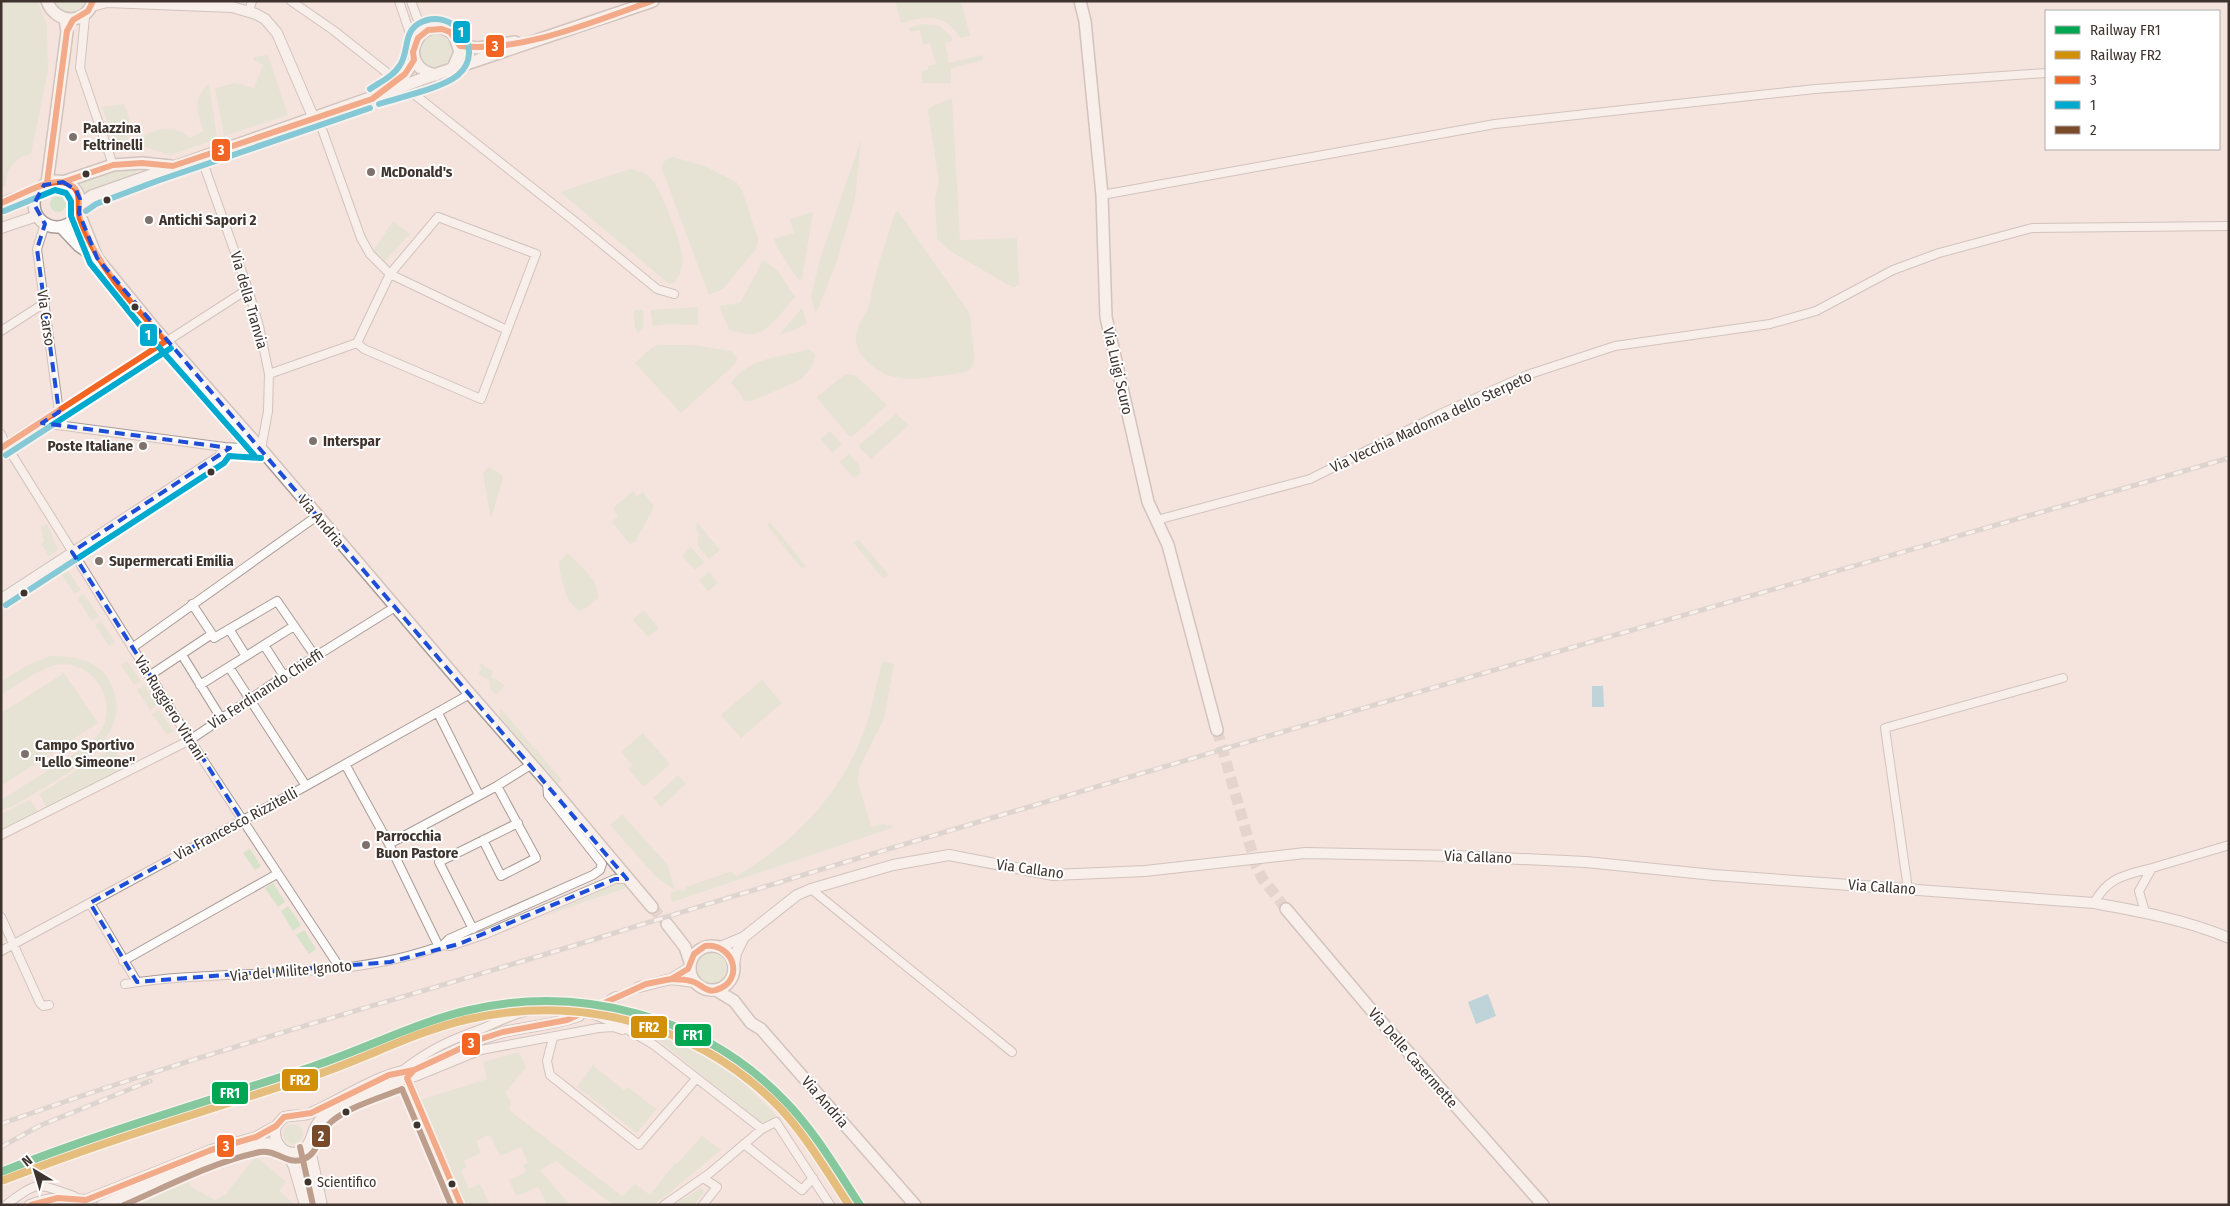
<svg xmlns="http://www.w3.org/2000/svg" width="2230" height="1206" font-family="'Fira Sans Condensed',sans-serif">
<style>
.green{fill:#d7e2ca}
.water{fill:#7cc1d2}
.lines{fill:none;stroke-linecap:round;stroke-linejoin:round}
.tertiary-tunnel{stroke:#d0c1ba;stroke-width:10;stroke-dasharray:10 5;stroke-linecap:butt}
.secondary-tunnel{stroke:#d0c1ba;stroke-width:11;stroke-dasharray:11 5.5;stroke-linecap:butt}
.minor-casing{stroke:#a89c97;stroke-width:10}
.tertiary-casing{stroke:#a89c97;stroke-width:12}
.secondary-casing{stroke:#a89c97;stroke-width:14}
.minor{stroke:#fdfbfa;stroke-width:8}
.tertiary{stroke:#fdfbfa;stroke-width:10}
.secondary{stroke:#fdfbfa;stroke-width:11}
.rail-casing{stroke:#c4c0bf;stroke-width:5}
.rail{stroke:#fff;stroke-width:3;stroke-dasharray:9;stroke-linecap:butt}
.secondary-bridge-casing{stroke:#a89c97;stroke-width:14;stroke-linecap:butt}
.secondary-bridge{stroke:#fdfbfa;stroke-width:11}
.bus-1-casing{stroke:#fff;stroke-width:10}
.bus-2-casing{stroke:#fff;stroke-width:10}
.bus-3-casing{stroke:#fff;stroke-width:10}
.bus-1{stroke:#f26522;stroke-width:6}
.bus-2{stroke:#00a9ce;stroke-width:6}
.bus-3{stroke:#7a4b2a;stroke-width:6}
.rail-1-casing{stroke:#fff;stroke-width:11}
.rail-2-casing{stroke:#fff;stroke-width:11}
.rail-1{stroke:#00a651;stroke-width:8}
.rail-2{stroke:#d28f09;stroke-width:8}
.marked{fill:none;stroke:#1d4ed8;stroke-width:4;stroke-dasharray:10 6;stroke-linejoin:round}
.poi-dot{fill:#7e716b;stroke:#fff;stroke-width:2}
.bus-dot{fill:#3f332e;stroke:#fff;stroke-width:2}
.labels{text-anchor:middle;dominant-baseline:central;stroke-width:4;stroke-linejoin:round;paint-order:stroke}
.bus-label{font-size:14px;fill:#3f332e;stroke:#fff;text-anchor:start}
.poi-label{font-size:15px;font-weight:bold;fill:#3f332e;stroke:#fff;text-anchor:start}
.street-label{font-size:15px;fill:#3f332e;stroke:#fff}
.line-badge{stroke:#fff;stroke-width:2}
.badge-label{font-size:14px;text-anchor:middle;font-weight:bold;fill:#fff}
</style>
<rect width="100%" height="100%" fill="#f4e4dd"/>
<path class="green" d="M1 1H38L47 26 48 70 31 154C13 158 7 169 5 186L1 187Z
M54 1H86L82 9 70 13 58 9Z
M895 1H961L970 36 960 38C946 13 925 16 901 23Z
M923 24 939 26 951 36 953 41 945 43 949 63 983 55V60L951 68V83H922V71L928 70V66L936 64 930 43 923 45 920 30 910 32 909 28Z
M420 51a16 16 0 1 1 32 0a16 16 0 1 1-32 0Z
M268 55 288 115 224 136 215 88 235 83 254 88 263 65 253 60 254 57Z
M209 84 217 139 170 155 141 146 121 153 118 150 102 107 124 104 130 120 124 133 133 144C137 141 142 136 147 134 161 127 179 127 190 138L204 131C197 114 192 96 209 84Z
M952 98 960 240 1017 238 1019 283 1016 287H1012L950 251 937 239 935 199 939 182 928 111 929 108Z
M861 140 855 199 837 261 817 311 815 312 811 297 820 259Z
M673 157 705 166 736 182 742 190 758 239 756 249 723 289 709 295 662 169C662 161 666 159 673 157Z
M133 169 137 170 136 173 85 192 79 182 112 171Z
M630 169C638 171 645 172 651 178 661 190 680 239 682 254 684 263 680 277 674 283L669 284 560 192Z
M50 204a8 8 0 1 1 16 0a8 8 0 1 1-16 0Z
M898 211 970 314 974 357 973 366 966 372C933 376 894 389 868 362 861 355 855 347 856 336 857 324 866 315 869 305 871 300 871 294 872 290 878 264 887 238 895 213Z
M813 212 802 279 799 281 778 249 774 239 794 233 790 219Z
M393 221 410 234 385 261 373 251Z
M763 260 777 270 795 297C784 309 770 332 753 334 746 335 736 331 729 330L719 306 740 303Z
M698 307V325L669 324 653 326 650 310Z
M802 308 807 323 796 329 779 335Z
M634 310H643L644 327 638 333 635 327Z
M659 345H693L731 351 737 358 735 364 681 413 635 363 651 348Z
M808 349 815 354C815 364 807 374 800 380L750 402 744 401 742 396 731 383C748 357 781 358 808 349Z
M848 374 855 375 887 405 853 436H849L817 398 818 396 844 375Z
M896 414 909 425 908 426 871 459 859 447 860 444Z
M830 431 842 444 832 453 821 439Z
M849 454 860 466V474L854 478 839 462Z
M488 467 500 473 503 477 491 519 483 473Z
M633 491 637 496 643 492 653 505V509L635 542 630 544 612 522 618 516 613 508Z
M697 522 720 550 709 559C703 552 693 545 699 535L696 530Z
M770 522 806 566 802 569 767 525Z
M47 524 58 550 49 556 41 544 44 541 41 528Z
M858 539 885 570 888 574 887 577 884 578 880 575 856 546 854 543Z
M691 547 704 562 695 570 682 556Z
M567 553C579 564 600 581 598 598 594 601 588 608 582 610 568 613 559 572 559 562Z
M66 568 81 590 75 594 60 573Z
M709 572 718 583 708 591 699 580Z
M84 594 99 616 92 621 77 598Z
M644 610 659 628 648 637 633 620Z
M101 621 115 642 109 646 95 625Z
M50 656C74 656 98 659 110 682 141 743 53 781 12 807L1 810V800L85 747C92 741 99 735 103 727 117 696 90 658 55 665 36 670 18 685 1 695V682L26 666Z
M127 661 141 681 134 685 121 665Z
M882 661 894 664 884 719 859 768 858 782 871 827 883 824 895 827 672 902 670 893 681 889 682 892 686 890V887L732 871 736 876C798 841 848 787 869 716 874 698 878 679 882 661Z
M480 663 493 671 491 677 505 685 498 694 494 693 490 688 489 680 478 674 482 668 479 665Z
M64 673 98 723 1 786V713Z
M762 680 782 703 741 738 721 715Z
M144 685 157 705 150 710 137 690Z
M500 708 562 780 558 783 500 717Z
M159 710 173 731 167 735 152 714Z
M643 733 670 764 644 787 628 769 632 765 621 752Z
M113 748 126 768 47 808 39 794Z
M678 775 686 784 661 807 653 798Z
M30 800 41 815 1 832V814Z
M622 814 667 864 675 890 656 877 610 825Z
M250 849 261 866 255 870 243 853Z
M620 882 629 887 538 918Z
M273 883 285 902 278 907 265 888Z
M288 906 301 925 293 931 281 911Z
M304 930 316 949 309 954 296 935Z
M696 968a16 16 0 1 1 32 0a16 16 0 1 1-32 0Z
M654 1027 697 1047 744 1083 777 1116 762 1123 660 1041Z
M519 1052 526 1067 505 1093 511 1101 509 1110 622 1196 635 1184 650 1195 674 1164 678 1163 702 1136 721 1150 662 1199 652 1205H613L556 1161 540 1170 570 1205H544L546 1203 538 1187 516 1196 509 1180 526 1172 523 1165 528 1163 521 1147 500 1156 490 1135 476 1141 481 1153 464 1161 467 1167 461 1170 469 1189 480 1184 490 1205H465L420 1100 487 1079 483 1062Z
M593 1065 624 1090 628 1087 656 1109 637 1133 577 1087Z
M283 1134a10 10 0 1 1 20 0a10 10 0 1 1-20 0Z
M256 1156 286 1182 279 1191 295 1205H127L188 1180 191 1187 215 1200 225 1195Z
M701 1188 705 1192 693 1205H674Z"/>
<path class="water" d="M1592 686H1603L1604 707H1592Z
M1488 994 1496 1016 1476 1024 1468 1002Z"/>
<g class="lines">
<path class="tertiary-tunnel" d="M616 997 639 987
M580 1016 611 1000"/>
<path class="secondary-tunnel" d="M1217 730 1256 866 1262 878 1286 909
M652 907 667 924"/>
<defs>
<path id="minor" d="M291 1 333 30 573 220 657 289 674 294
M399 1 414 45
M411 1 418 20 427 30
M249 11 252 1
M85 17 80 68 113 165
M322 129 361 238 370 254 390 274 507 330
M1102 195 1495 124 1815 89 2046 73
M45 224 37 249 59 412
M1 331 43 304
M269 374 357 343 390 274 438 217 536 254 481 399 364 349 357 343
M42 423 224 447
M1 434 6 445 190 740 340 968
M1 448 248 289
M1157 520 1310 479 1440 414 1527 375 1615 346 1770 324 1816 311 1893 270 1939 253 2032 228 2229 226
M1 598 219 456 224 447 261 449 268 411 269 374 259 326 248 289 201 157
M229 629 246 656
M212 634 214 638 277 601 315 656
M264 645 284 676
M132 648 317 516
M182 655 221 718
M229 667 306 786
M149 676 212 634 192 604
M200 685 294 626
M438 713 479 795
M345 764 389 844 439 947
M1 835 190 740 284 676 395 607
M483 840 501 876 536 858 497 786
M389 844 497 786 532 764
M2152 868 2229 845
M811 889 1012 1052
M1908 889 1885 728 2063 678
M90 903 137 982
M2094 903C2108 877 2125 875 2152 868L2139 891 2145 912
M1 917 40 1003 43 1006 49 1005
M473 929 439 862 518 823
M443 945 450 946 486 934 615 879H627
M1 951 306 786 470 694
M123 961 277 874
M125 984C230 967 342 983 443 945L449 939 593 875 600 870 602 864 548 795 547 782
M553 1038 547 1061 550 1075 639 1145 696 1079
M403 1070C430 1049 450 1040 481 1029 500 1021 522 1010 543 1008 584 1005 620 1024 654 1045L762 1129
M408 1077H415L481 1050 598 1028 614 1027 622 1030
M407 1078 461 1205
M744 1144 802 1190 813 1178
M703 1178 717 1187 703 1205
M6 1205C39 1180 36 1183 74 1196
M664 1205 710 1173 762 1129 776 1122 830 1205"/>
<path id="tertiary" d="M92 6 107 2 232 7 256 14 265 19 277 33 314 119
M1 203 40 188
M1 228 37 216
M720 947 744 937 797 895 811 889 893 865 949 855 1053 875 1145 871 1305 853 1457 856 1586 862 1714 875 2094 903C2139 911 2186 920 2229 938
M734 965 736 953 744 937
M671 979 689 968
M639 987 671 979 694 982
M611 1000 616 997
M276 1126C272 1140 282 1156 298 1152 314 1147 310 1128 321 1119 344 1099 380 1089 408 1077L414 1070C443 1057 473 1040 504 1032 529 1026 555 1025 579 1016
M309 1145 322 1205
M287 1152 294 1167 305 1205
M30 1205C49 1197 65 1197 85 1200
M73 1205 211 1150 256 1137 276 1126 284 1117C293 1114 303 1117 311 1113 340 1101 383 1070 414 1070
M102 1205 195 1165 261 1143 278 1144"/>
<path id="secondary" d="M47 1C55 24 86 26 93 1
M1080 1 1085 21 1102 195 1106 317 1148 502 1168 545 1217 730
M460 46 478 48 515 42
M436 75C392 67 421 7 454 35L460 52 453 68
M422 79 653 1
M34 204a23 23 0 1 1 46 0a23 23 0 1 1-46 0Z
M63 182 113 165 142 163 171 166
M47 183 67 32 65 19
M81 204 92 196 384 93
M79 213 97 258 155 329 261 449 470 694 547 782 652 907
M61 227 79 246 97 258
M1286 909 1379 1019 1543 1205
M667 924 685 947 690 962
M690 968a22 22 0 1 1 44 0a22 22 0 1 1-44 0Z
M716 990 734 1001 751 1023 761 1029 915 1205"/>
</defs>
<use href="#minor" class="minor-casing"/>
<use href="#tertiary" class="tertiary-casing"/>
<use href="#secondary" class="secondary-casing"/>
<use href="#minor" class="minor"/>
<use href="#tertiary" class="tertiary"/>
<use href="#secondary" class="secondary"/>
<defs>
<path id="rail" d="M1 1124C195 1054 395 1001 592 940 1135 771 1682 616 2229 458
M1 1147 39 1126 150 1081"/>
</defs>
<use href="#rail" class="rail-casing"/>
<use href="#rail" class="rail"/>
<defs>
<path id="secondary-bridge" d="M384 89 405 74 409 68
M384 93 422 79"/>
</defs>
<use href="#secondary-bridge" class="secondary-bridge-casing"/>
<use href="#secondary-bridge" class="secondary-bridge"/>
<defs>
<path id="bus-1" d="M63 182 113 165 142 163 173 166 372 99 405 74 414 60 413 52 418 38 428 30 442 29 450 32 460 46C521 53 595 21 652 1
M47 183 67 31 73 20 88 11 93 1
M1 203C17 197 50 177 66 183 85 189 76 206 80 219 97 267 132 304 166 341L1 448
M705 946C735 943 745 982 716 990 707 993 702 985 694 982 687 979 679 980 671 979L688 969 694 954Z
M31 1205 58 1198 86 1200 211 1150 256 1137 276 1126 284 1117 311 1113 389 1075 414 1070
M461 1205 407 1078 414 1070 481 1039 503 1032 567 1020 646 984 671 979"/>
<path id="bus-2" d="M370 89C380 82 394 76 400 65 409 52 403 34 418 24 451 4 488 49 458 75 443 88 400 97 379 104
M4 211 55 190 66 193 71 201V216L90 263 148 335 254 455
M86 211 96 204 157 181 370 108
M6 455 171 348
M6 605 224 463 229 456 261 458"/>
<path id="bus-3" d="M300 1147 313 1205
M124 1205C168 1186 213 1162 260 1152 277 1149 287 1166 304 1159 319 1153 317 1137 327 1126 343 1108 380 1098 402 1089L451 1205"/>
</defs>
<use href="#bus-1" class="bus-1-casing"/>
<use href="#bus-2" class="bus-2-casing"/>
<use href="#bus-3" class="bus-3-casing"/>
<use href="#bus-1" class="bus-1"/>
<use href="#bus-2" class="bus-2"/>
<use href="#bus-3" class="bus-3"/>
<defs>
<path id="rail-1" d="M1 1172C104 1131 210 1101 314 1066 365 1049 413 1024 465 1011 580 983 704 1016 786 1102 815 1132 837 1170 860 1205"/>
<path id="rail-2" d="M4 1180C107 1140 212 1109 316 1075 367 1058 416 1031 469 1019 581 994 698 1024 780 1108 807 1137 827 1172 849 1205"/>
</defs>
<use href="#rail-1" class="rail-1-casing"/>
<use href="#rail-2" class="rail-2-casing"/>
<use href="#rail-1" class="rail-1"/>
<use href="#rail-2" class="rail-2"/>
</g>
<path d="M0 0H2230V1206H0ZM63 182 76 190 80 199 79 213 97 258 627 879H615L459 944 390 962 137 982 90 903 242 820 72 552 230 448 42 423 59 412 37 249 45 224 34 204 44 185Z" fill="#f4e4dd" fill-opacity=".55" fill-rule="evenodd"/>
<path class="marked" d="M63 182 76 190 80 199 79 213 97 258 627 879H615L459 944 390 962 137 982 90 903 242 820 72 552 230 448 42 423 59 412 37 249 45 224 34 204 44 185Z"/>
<g class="poi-dot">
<circle cx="73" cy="137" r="5"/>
<circle cx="371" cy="172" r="5"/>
<circle cx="149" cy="220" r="5"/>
<circle cx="313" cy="441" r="5"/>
<circle cx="143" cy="446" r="5"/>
<circle cx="99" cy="561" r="5"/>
<circle cx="25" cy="754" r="5"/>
<circle cx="366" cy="845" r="5"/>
</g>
<g class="bus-dot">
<circle cx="86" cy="174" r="4.5"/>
<circle cx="107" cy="200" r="4.5"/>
<circle cx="135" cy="307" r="4.5"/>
<circle cx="211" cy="472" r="4.5"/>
<circle cx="24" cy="593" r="4.5"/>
<circle cx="346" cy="1112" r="4.5"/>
<circle cx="417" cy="1125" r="4.5"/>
<circle cx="308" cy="1182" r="4.5"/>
<circle cx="452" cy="1184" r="4.5"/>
</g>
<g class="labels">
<g class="bus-label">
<text x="317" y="1182">Scientifico</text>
</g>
<g class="poi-label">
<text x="83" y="128">Palazzina<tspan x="83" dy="17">Feltrinelli</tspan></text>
<text x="381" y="172">McDonald's</text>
<text x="159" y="220">Antichi Sapori 2</text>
<text x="323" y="441">Interspar</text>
<text x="133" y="446" text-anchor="end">Poste Italiane</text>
<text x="109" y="561">Supermercati Emilia</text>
<text x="35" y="745">Campo Sportivo<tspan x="35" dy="17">"Lello Simeone"</tspan></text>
<text x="376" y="836">Parrocchia<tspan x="376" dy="17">Buon Pastore</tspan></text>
</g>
<g class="street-label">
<text transform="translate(249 300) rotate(74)">Via della Tranvia</text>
<text transform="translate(46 318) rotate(82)">Via Carso</text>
<text transform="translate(1118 371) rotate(77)">Via Luigi Scuro</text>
<text transform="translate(1431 422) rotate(-25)">Via Vecchia Madonna dello Sterpeto</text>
<text transform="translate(321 521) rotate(50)">Via Andria</text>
<text transform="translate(266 689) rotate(-33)">Via Ferdinando Chieffi</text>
<text transform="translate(170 708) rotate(58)">Via Ruggiero Vitrani</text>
<text transform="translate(236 824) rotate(-28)">Via Francesco Rizzitelli</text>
<text transform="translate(1478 857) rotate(2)">Via Callano</text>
<text transform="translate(1030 869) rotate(8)">Via Callano</text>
<text transform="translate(1882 887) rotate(4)">Via Callano</text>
<text transform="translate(291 971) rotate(-5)">Via del Milite Ignoto</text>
<text transform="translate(1413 1058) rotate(49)">Via Delle Casermette</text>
<text transform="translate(825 1102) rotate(49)">Via Andria</text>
</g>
</g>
<g class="line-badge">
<rect x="452" y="20" width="19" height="24" rx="5" fill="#00a9ce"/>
<rect x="485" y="34" width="20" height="24" rx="5" fill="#f26522"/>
<rect x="211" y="138" width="20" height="24" rx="5" fill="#f26522"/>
<rect x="139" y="323" width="19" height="24" rx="5" fill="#00a9ce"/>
<rect x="630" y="1015" width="38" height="24" rx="5" fill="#d28f09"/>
<rect x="674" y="1023" width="38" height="24" rx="5" fill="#00a651"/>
<rect x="461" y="1032" width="20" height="24" rx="5" fill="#f26522"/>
<rect x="281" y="1068" width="38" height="24" rx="5" fill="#d28f09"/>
<rect x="211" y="1081" width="38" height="24" rx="5" fill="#00a651"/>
<rect x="311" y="1124" width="20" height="24" rx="5" fill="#7a4b2a"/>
<rect x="216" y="1134" width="19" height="24" rx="5" fill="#f26522"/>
</g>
<g class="badge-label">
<text x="461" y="37">1</text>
<text x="495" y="51">3</text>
<text x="221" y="155">3</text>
<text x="148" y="340">1</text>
<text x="649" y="1032">FR2</text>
<text x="693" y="1040">FR1</text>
<text x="471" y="1048">3</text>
<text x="300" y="1085">FR2</text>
<text x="230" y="1098">FR1</text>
<text x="321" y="1141">2</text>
<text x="226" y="1151">3</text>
</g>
<rect width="2230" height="1206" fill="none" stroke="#3f332e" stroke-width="5"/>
<rect x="2045" y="10" width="175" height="140" fill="#ffffff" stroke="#b2adab"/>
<rect x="2055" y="26" width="25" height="8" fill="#00a651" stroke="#b2adab"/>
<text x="2090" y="35" font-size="15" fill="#3f332e">Railway FR1</text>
<rect x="2055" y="51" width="25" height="8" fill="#d28f09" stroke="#b2adab"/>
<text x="2090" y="60" font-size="15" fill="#3f332e">Railway FR2</text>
<rect x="2055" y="76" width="25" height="8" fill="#f26522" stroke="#b2adab"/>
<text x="2090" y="85" font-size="15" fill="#3f332e">3</text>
<rect x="2055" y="101" width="25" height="8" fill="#00a9ce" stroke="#b2adab"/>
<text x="2090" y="110" font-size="15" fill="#3f332e">1</text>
<rect x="2055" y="126" width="25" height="8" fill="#7a4b2a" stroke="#b2adab"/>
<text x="2090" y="135" font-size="15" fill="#3f332e">2</text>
<g transform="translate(35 1171) rotate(322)" stroke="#ffffff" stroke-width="4" paint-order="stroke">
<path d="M0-4L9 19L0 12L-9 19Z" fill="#3f332e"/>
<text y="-8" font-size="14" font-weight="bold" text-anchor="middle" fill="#3f332e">N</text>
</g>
</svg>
